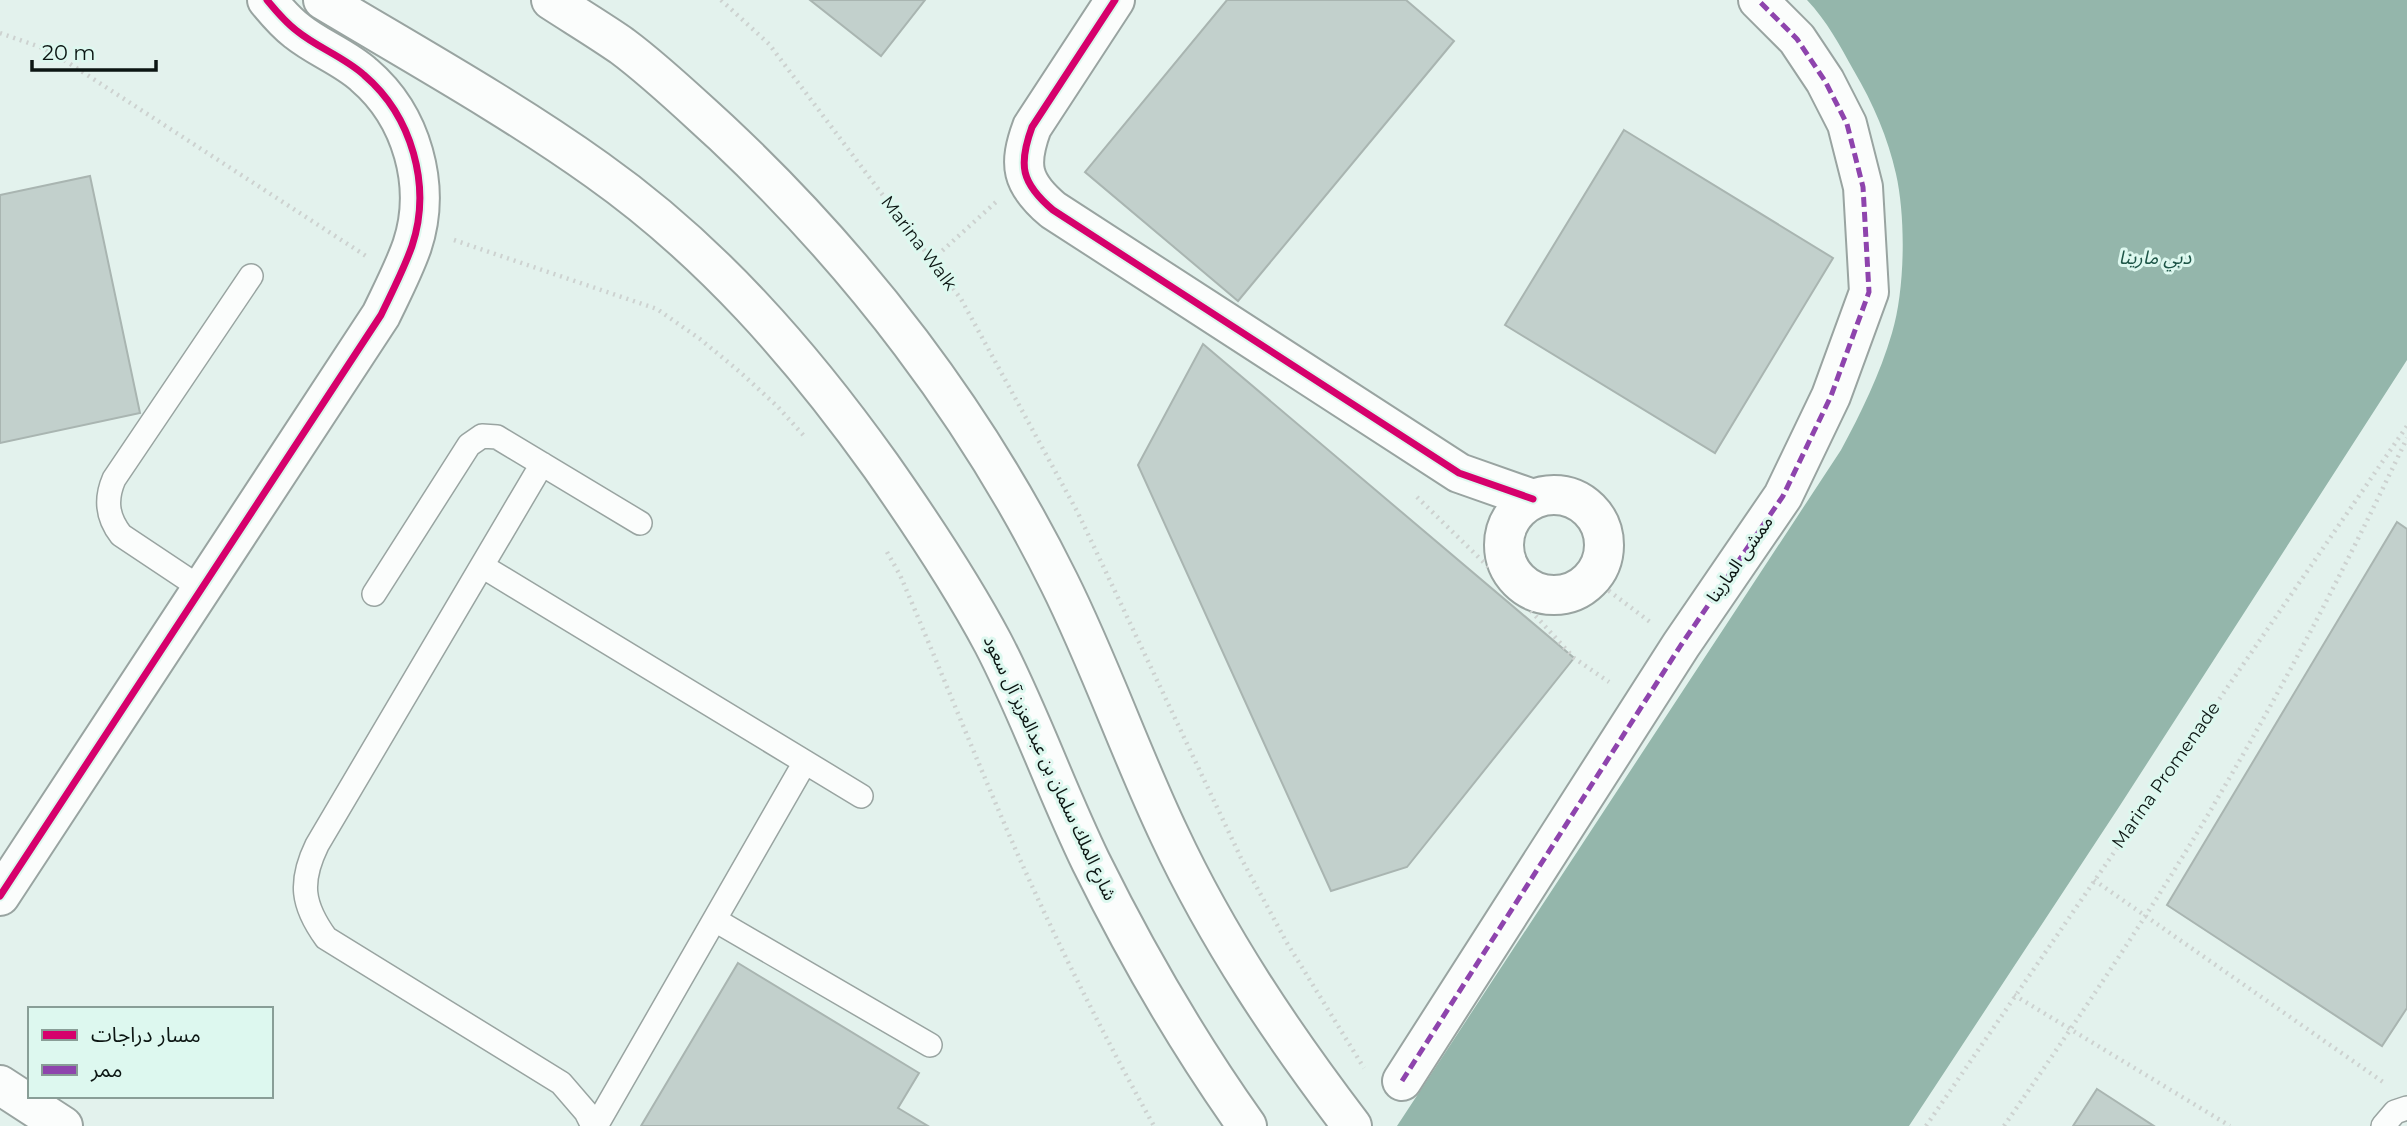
<svg xmlns="http://www.w3.org/2000/svg" width="2407" height="1126" font-family="Montserrat,'Noto Sans Arabic',sans-serif">
<style>
.water{fill:#94b6ab}
.building{fill:#c2d0cc;stroke:#a9b5b1;stroke-width:2}
.lines{fill:none;stroke-linecap:round;stroke-linejoin:round}
.lane-casing{stroke:#99a4a1;stroke-width:26}
.street-casing{stroke:#99a4a1;stroke-width:42}
.primary-casing{stroke:#99a4a1;stroke-width:42}
.path{stroke:#cdd2d0;stroke-width:4.5;stroke-dasharray:2 5;stroke-linecap:butt}
.lane{stroke:#fbfdfc;stroke-width:23}
.street{stroke:#fbfdfc;stroke-width:38}
.primary{stroke:#fbfdfc;stroke-width:38}
.quiet{stroke:#8e44ad;stroke-width:5;stroke-dasharray:10 5;stroke-linecap:butt}
.cycleway-casing{stroke:#ddf8ef;stroke-width:11}
.cycleway{stroke:#d6006c;stroke-width:7}
.labels{text-anchor:middle;dominant-baseline:central;stroke-width:6;stroke-linejoin:round;paint-order:stroke}
.street-label{font-size:18px;fill:#0c1613;stroke:#ddf8ef}
.water-label{font-size:19px;font-style:italic;fill:#1d5547;stroke:#ddf8ef}
</style>
<rect width="100%" height="100%" fill="#e3f2ed"/>
<path class="water" d="M1807 0H2407V360L2119 807 1909 1126H1397L1841 450C1861 413 1880 374 1892 333 1905 290 1906 218 1896 174 1888 138 1873 103 1854 71 1840 46 1827 21 1807 0Z"/>
<path class="building" d="M810 0H925L881 56Z
M1227 0H1406L1454 41 1238 301 1085 172Z
M1624 130 1833 258 1715 453 1505 325Z
M90 176 140 413 0 443V195Z
M1203 344 1574 658 1407 867 1331 891 1138 465Z
M2397 522 2407 529V1008L2382 1046 2167 905Z
M738 963 919 1073 898 1108 928 1126H641Z
M2097 1089 2154 1126H2073Z"/>
<g class="lines">
<defs>
<path id="lane" d="M542 464 317 845C299 882 302 905 326 938L561 1083 586 1112 593 1126
M482 566 861 796
M202 589 121 535C107 517 105 500 114 479L251 276
M374 594 469 445 482 436 497 437 640 523
M715 920 930 1045
M596 1126 805 762
M2383 1126 2395 1112 2407 1108"/>
<path id="street" d="M1115 0 1032 127C1018 165 1021 183 1053 210L1459 473 1533 499
M1504 545a50 50 0 1 1 100 0a50 50 0 1 1-100 0Z
M0 896 381 315C392 292 404 269 412 246 432 186 412 116 364 75 344 57 318 48 297 31 285 22 276 11 267 0
M1402 1081 1681 645 1783 496 1831 396 1869 292 1863 187 1847 124 1825 81 1797 39 1758 0
M0 1085 63 1126"/>
<path id="primary" d="M323 0C415 55 510 108 597 170 710 250 801 354 881 466 921 523 960 581 993 643 1030 714 1056 790 1091 862 1136 953 1188 1043 1247 1126
M551 0C574 15 599 30 622 46 657 72 690 104 723 134 859 262 976 414 1059 582 1100 664 1130 752 1169 834 1218 939 1282 1034 1352 1126"/>
</defs>
<use href="#lane" class="lane-casing"/>
<use href="#street" class="street-casing"/>
<use href="#primary" class="primary-casing"/>
<path class="path" d="M721 0 769 44 961 299 1078 513 1241 858 1287 943 1364 1068
M0 33 40 47 61 58 366 256
M454 240 657 309 700 339 740 372 778 407 805 437
M932 260 996 202
M1417 497 1512 590 1574 658 1609 682
M887 552 900 575C940 668 977 762 1018 855 1059 947 1105 1038 1154 1126
M1592 578 1650 622
M2094 880 2383 1082
M2014 995 2230 1126
M1926 1126 2407 426
M2004 1126C2080 1016 2156 905 2223 789 2290 675 2350 558 2407 438"/>
<use href="#lane" class="lane"/>
<use href="#street" class="street"/>
<use href="#primary" class="primary"/>
<path class="quiet" d="M1402 1081 1681 645 1783 496 1831 396 1869 292 1863 187 1847 124 1825 81 1797 39 1758 0"/>
<defs>
<path id="cycleway" d="M1115 0 1032 127C1018 165 1021 183 1053 210L1459 473 1533 499
M0 896 381 315C392 292 404 269 412 246 432 186 412 116 364 75 344 57 318 48 297 31 285 22 276 11 267 0"/>
</defs>
<use href="#cycleway" class="cycleway-casing"/>
<use href="#cycleway" class="cycleway"/>
</g>
<g class="labels">
<g class="street-label">
<text transform="translate(919 243) rotate(53)">Marina Walk</text>
<text transform="translate(1740 559) rotate(-55)">ممشى المارينا</text>
<text transform="translate(1050 768) rotate(65)">شارع الملك سلمان بن عبدالعزيز آل سعود</text>
<text transform="translate(2166 775) rotate(-55)">Marina Promenade</text>
</g>
<g class="water-label">
<text x="2155" y="257">دبي مارينا</text>
</g>
</g>
<rect x="28" y="1007" width="245" height="91" fill="#ddf8ef" stroke="#899e97" stroke-width="2"/>
<rect x="42" y="1030" width="35" height="10" fill="#d6006c" stroke="#899e97" stroke-width="2"/>
<text x="91" y="1042" font-size="21" fill="#0c1613">مسار دراجات</text>
<rect x="42" y="1065" width="35" height="10" fill="#8e44ad" stroke="#899e97" stroke-width="2"/>
<text x="91" y="1077" font-size="21" fill="#0c1613">ممر</text>
<path d="M32 60v10h124v-10" fill="none" stroke="#0c1613" stroke-width="3.5"/>
<text x="42" y="60" font-size="21" fill="#0c1613" stroke="#ddf8ef" stroke-width="5" paint-order="stroke">20 m</text>
</svg>
